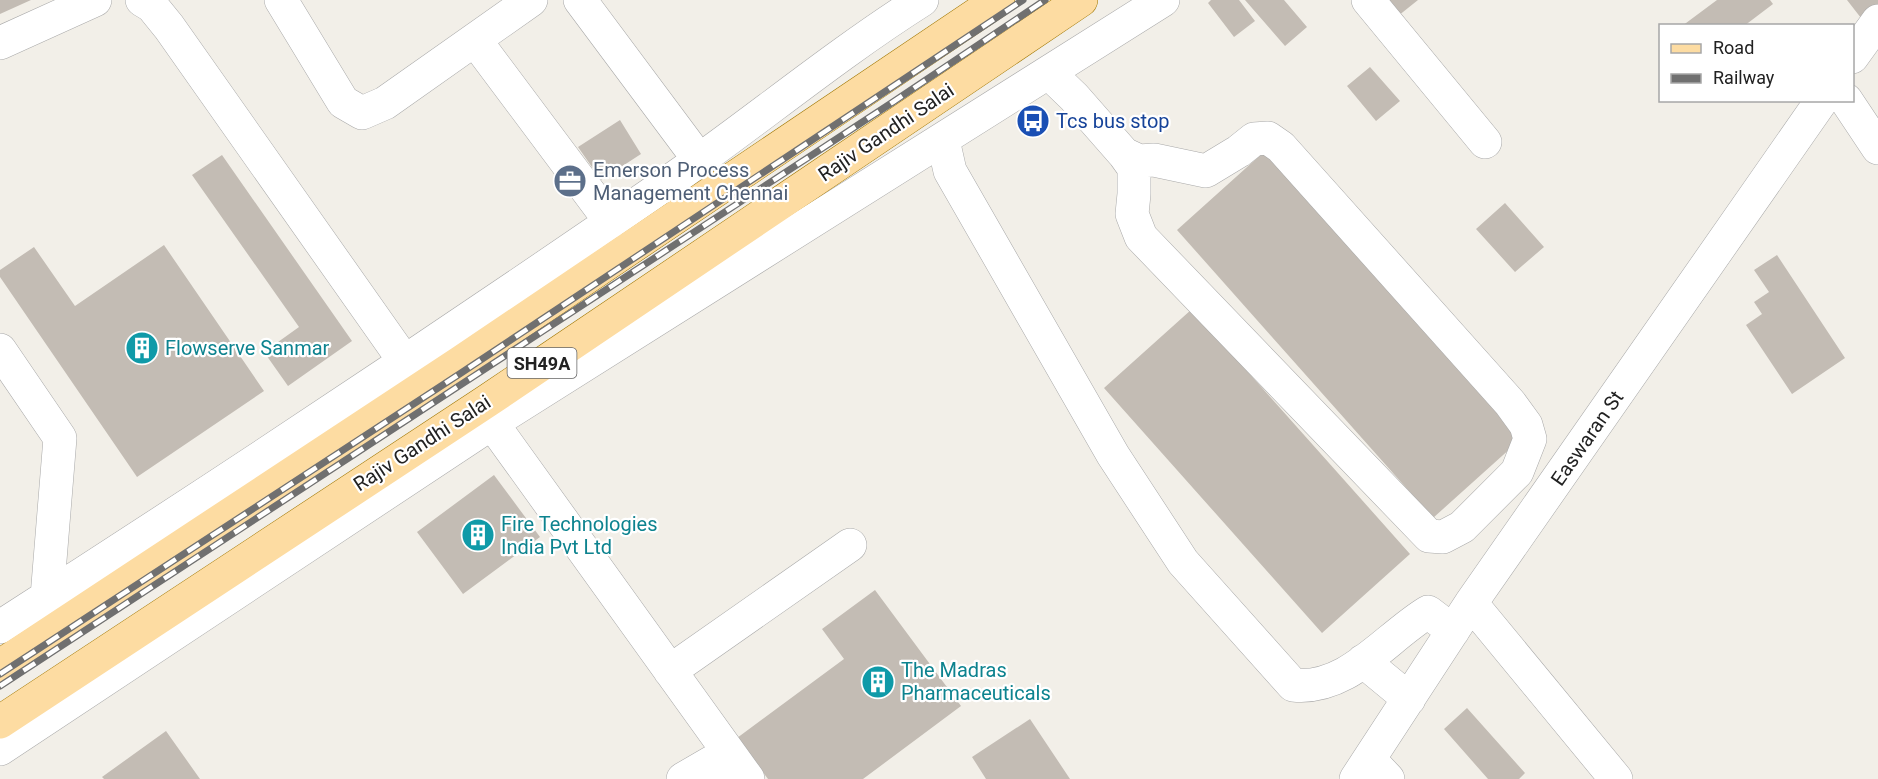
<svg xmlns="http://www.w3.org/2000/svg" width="1878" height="779" font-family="Roboto,sans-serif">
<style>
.building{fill:#c3bcb4}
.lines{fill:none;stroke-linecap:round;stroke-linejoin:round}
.minor-casing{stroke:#a9a9a9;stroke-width:34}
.major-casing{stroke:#9f7600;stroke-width:34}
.minor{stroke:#fff;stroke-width:33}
.major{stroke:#fddca2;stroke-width:33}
.rail-casing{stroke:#707070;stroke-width:7}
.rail{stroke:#fff;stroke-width:4.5;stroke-dasharray:14;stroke-linecap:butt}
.labels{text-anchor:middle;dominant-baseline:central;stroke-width:4.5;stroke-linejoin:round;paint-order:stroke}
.shield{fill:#fff;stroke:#646464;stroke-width:1.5}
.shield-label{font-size:18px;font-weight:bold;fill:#222}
.transit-label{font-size:20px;fill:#164399;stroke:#fff;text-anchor:start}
.street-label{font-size:20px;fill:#222;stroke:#fff}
.service-label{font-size:20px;fill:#4e5e75;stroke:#fff;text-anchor:start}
.culture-label{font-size:20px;fill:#0d838f;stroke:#fff;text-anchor:start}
</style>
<rect width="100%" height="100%" fill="#f2efe8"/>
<path class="building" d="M0 0H31L0 14Z
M1211 0H1239L1255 21 1234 37 1208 3Z
M1245 0H1284L1307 27 1285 46Z
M1385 0H1418L1398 16Z
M1717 0H1770L1773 4 1744 26H1682Z
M1847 0H1878V5L1861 18Z
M1370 67 1400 101 1376 121 1347 86Z
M620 120 641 154 601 180 578 147Z
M1266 150 1522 438 1433 518 1177 230Z
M222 155 352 341 288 386 264 352 299 327 192 175Z
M1505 203 1544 247 1515 272 1476 229Z
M164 245 264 391 137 477 0 277V270L34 247 75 306Z
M1777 255 1845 358 1792 394 1746 325 1762 314 1754 302 1769 292 1754 270Z
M1192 309 1410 554 1322 633 1104 388Z
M494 475 540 537 463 594 417 532Z
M875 590 961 706 863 779H768L737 738 844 659 822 629Z
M1467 708 1525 773 1519 779H1488L1444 729Z
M1030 719 1070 779H986L972 757Z
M166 731 200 779H104L102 777Z"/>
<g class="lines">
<defs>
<path id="minor" d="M142 0 152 6 169 27 405 362
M281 0 343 102 362 113 385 103 531 0
M580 0 700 161
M1368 0 1485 142
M475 40 611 222
M0 43 95 0
M1852 57 1878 21
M1049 73 1074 97 1124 154 1134 168V194L1132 214 1141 237 1429 536 1443 537 1462 527 1517 472 1530 439 1526 425 1510 403 1281 147 1268 138 1254 139 1239 151 1206 171 1154 160 1139 161 1124 154
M1846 100 1878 148
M943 140 950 171 1113 455 1183 562 1293 685C1348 691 1385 638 1428 612L1453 631
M0 350 60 438 47 597
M492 423 748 779
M1471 603 1616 779
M0 627C223 484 444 337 663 186 750 126 832 57 922 0
M1363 661 1409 699
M670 671 850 545
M0 749 492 423 1163 0
M1369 759 1388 779
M683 779 714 761 726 779
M1356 779 1471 603 1822 100"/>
<path id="major" d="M0 666 461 362 998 0
M0 722 487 401 1081 0"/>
</defs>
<use href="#minor" class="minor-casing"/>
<use href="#major" class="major-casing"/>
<use href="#minor" class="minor"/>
<use href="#major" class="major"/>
<defs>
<path id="rail" d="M0 674 461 373 1023 0
M0 686 893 102 1045 0"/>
</defs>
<use href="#rail" class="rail-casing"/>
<use href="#rail" class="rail"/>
</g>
<defs>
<symbol id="bus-disc" viewBox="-11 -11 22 22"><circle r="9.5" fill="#1a4fb4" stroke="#fff"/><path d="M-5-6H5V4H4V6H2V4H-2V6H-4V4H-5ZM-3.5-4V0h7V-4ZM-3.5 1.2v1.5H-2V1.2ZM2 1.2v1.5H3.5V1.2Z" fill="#fff"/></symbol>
<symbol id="office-disc" viewBox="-11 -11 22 22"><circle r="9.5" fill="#5c6f8a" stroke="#fff"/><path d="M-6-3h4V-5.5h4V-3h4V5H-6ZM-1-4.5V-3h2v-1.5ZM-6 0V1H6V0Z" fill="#fff"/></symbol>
<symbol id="building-disc" viewBox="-11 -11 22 22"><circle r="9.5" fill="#0f9aa8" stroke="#fff"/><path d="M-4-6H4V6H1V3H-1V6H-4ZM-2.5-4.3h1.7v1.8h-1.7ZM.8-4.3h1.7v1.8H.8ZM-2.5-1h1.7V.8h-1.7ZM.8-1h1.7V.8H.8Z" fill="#fff"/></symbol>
</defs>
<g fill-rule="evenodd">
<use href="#bus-disc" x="1014" y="102" width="38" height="38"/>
<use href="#office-disc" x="551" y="162" width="38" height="38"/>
<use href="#building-disc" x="123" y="329" width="38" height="38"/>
<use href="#building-disc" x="459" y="516" width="38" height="38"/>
<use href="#building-disc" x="859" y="663" width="38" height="38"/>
</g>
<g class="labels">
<rect class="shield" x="507.5" y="348" width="69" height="30" rx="4.5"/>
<g class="shield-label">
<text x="542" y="363">SH49A</text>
</g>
<g class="transit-label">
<text x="1056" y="121">Tcs bus stop</text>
</g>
<g class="street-label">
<text transform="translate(886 132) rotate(-34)">Rajiv Gandhi Salai</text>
<text transform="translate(1587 438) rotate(-55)">Easwaran St</text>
<text transform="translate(422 443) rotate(-33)">Rajiv Gandhi Salai</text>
</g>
<g class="service-label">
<text x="593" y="170">Emerson Process<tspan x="593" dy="23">Management Chennai</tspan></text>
</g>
<g class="culture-label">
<text x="165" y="348">Flowserve Sanmar</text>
<text x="501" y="524">Fire Technologies<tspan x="501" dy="23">India Pvt Ltd</tspan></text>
<text x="901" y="670">The Madras<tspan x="901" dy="23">Pharmaceuticals</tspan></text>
</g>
</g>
<rect x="1659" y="24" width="195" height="78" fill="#ffffff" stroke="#a7a7a7" stroke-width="1.5"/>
<rect x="1671" y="44" width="30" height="9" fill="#fddca2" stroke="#a7a7a7" stroke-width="1.5"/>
<text x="1713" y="54" font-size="18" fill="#222222">Road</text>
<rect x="1671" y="74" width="30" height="9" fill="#707070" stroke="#a7a7a7" stroke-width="1.5"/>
<text x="1713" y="84" font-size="18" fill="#222222">Railway</text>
</svg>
